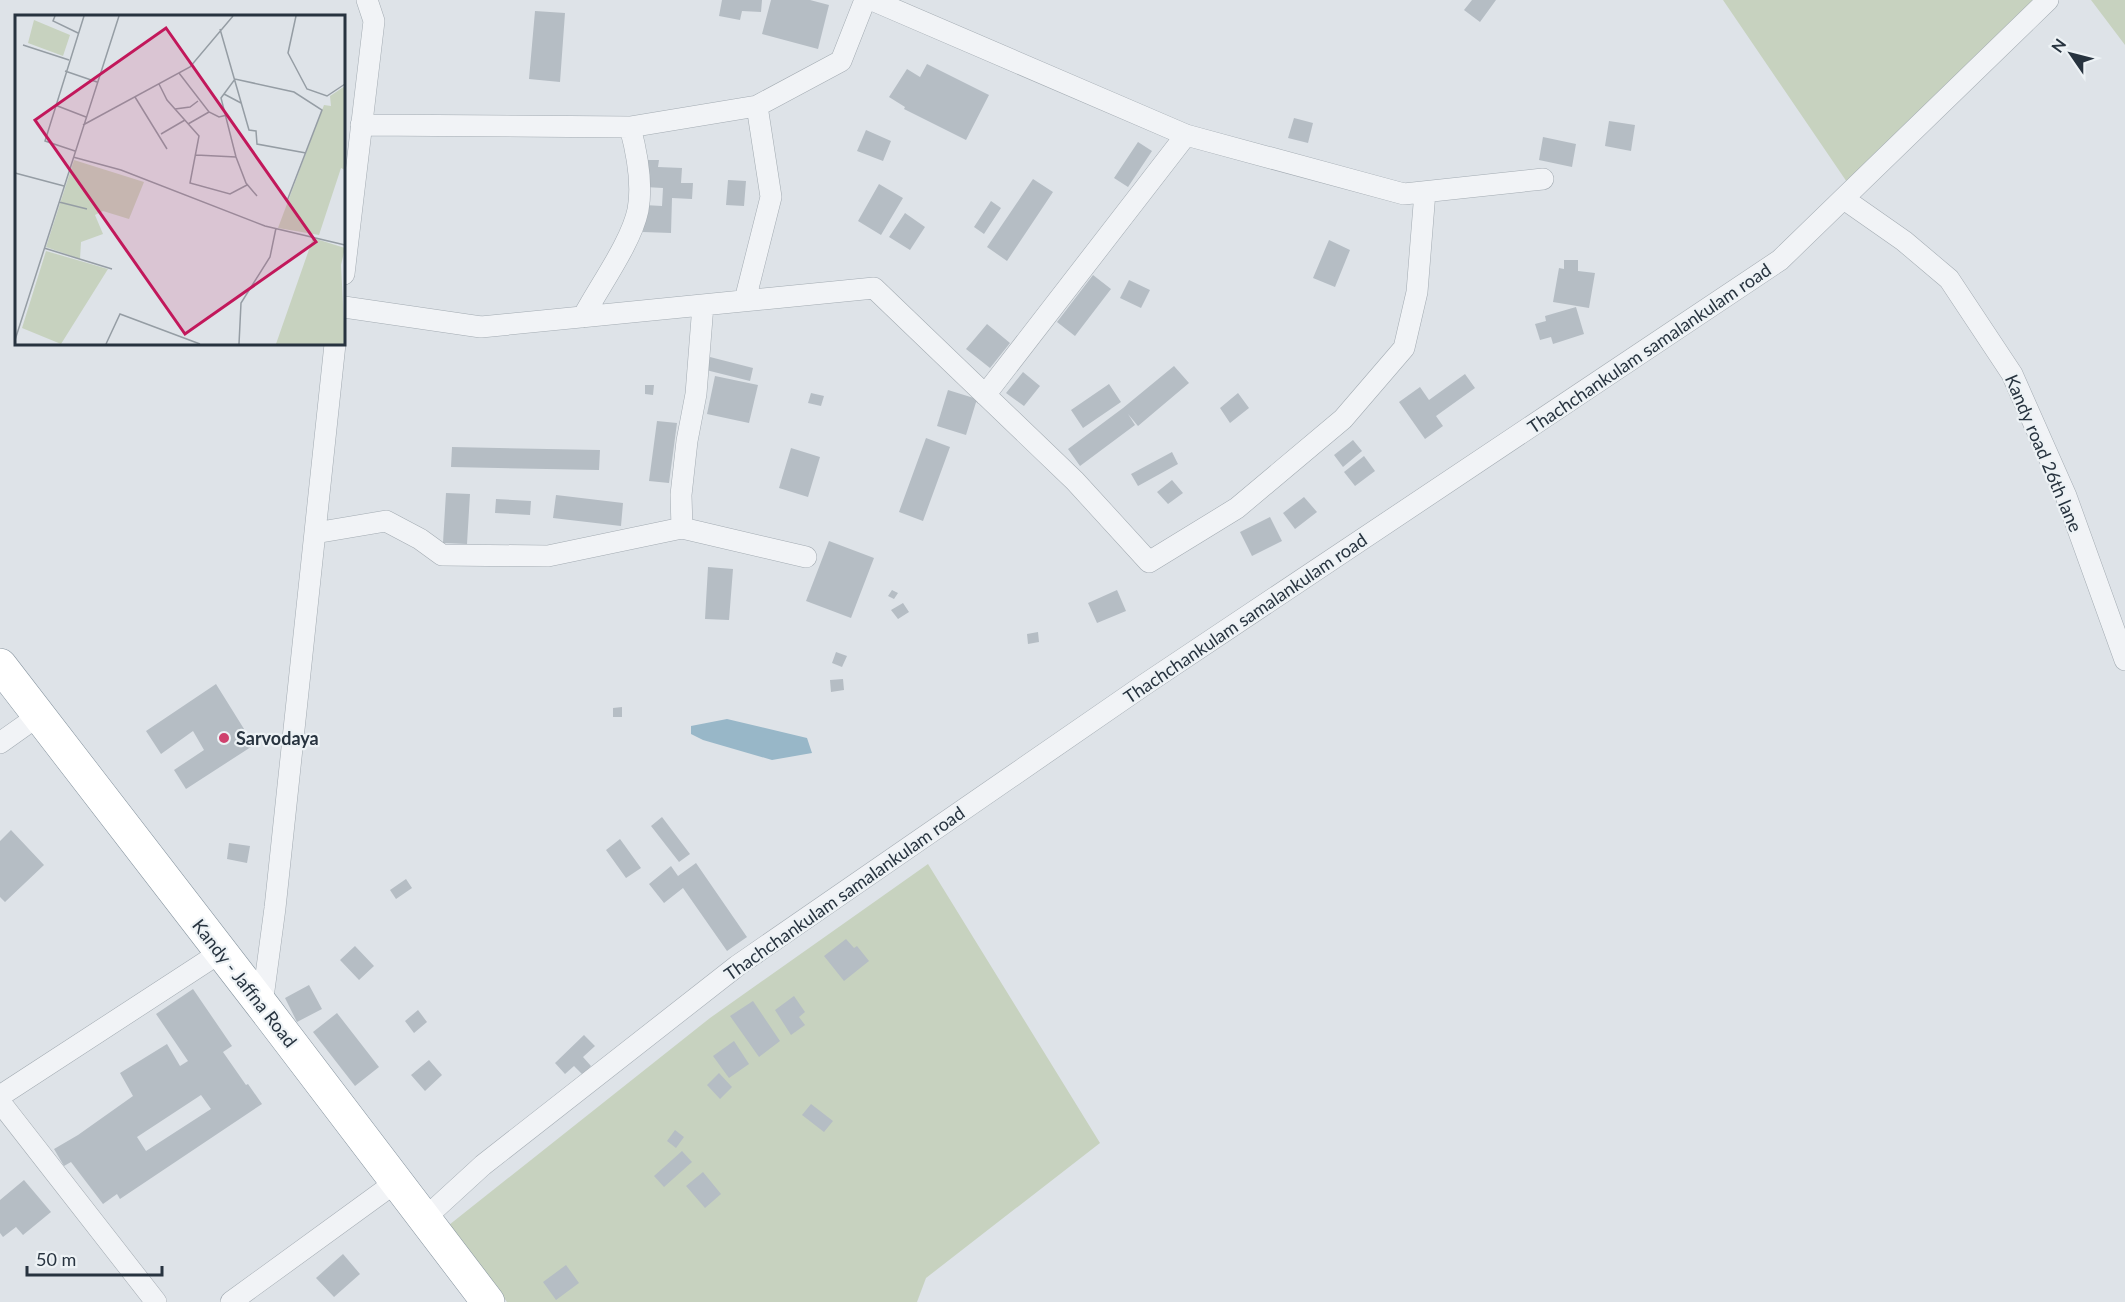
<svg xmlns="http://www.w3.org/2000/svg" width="2125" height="1302" font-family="Lato,sans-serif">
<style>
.green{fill:#c7d2bf}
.water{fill:#98b7c8}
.building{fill:#b5bdc4;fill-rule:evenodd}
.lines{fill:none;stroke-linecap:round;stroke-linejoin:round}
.minor-casing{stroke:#a3abb2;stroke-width:22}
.trunk-casing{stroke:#85939e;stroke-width:34}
.minor{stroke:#f1f3f6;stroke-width:21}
.trunk{stroke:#fff;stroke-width:33}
.poi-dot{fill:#cf416d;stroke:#edf2f5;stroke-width:2}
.labels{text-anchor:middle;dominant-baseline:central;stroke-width:4.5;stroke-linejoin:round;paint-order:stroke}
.street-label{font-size:18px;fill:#27333f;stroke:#edf2f5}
.poi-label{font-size:18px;font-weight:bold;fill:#27333f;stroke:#edf2f5;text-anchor:start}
.inset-road{fill:none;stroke:#959da4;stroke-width:1.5}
.view{fill:#c2185b;fill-opacity:0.15;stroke:#c2185b;stroke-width:3}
.inset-edge{fill:none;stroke:#27333f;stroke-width:3}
</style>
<rect width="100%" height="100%" fill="#dee3e8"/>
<path class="green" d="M1723 0H2041L1851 188Z
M2091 0H2125V45Z
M928 864 1100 1143 926 1278 917 1302H507L449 1225 710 1018Z"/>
<path class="water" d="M727 719 807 738 812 753 772 760 703 740 691 734V726Z"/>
<path class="building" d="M722 0H762L761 12 742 11 740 20 719 16Z
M771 0H810L829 5 818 49 762 34Z
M1472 0H1496L1480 22 1464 10Z
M535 11 565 13 560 82 529 79Z
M927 64 989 95 966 140 904 109 905 107 889 97 907 69 920 77Z
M1294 118 1313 123 1308 143 1288 138Z
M1609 121 1635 125 1631 151 1605 146Z
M866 130 891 141 883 161 857 151Z
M1543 137 1576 144 1572 167 1539 160Z
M1138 142 1152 151 1128 187 1114 178Z
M646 160H659L658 167 682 168 681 183H693L692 199 672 198 671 233 643 232 644 205 662 206 663 188 645 187Z
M1033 179 1053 192 1007 261 987 247Z
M728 180 746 181 744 206 726 205Z
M879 184 903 198 881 235 858 221Z
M991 201 1001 208 984 234 974 227Z
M905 213 925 227 910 250 889 237Z
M1329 240 1350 250 1335 287 1313 278Z
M1564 260H1578V271L1595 273 1589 308 1553 302 1559 268 1564 269Z
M1093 275 1111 289 1075 336 1057 322Z
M1129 280 1150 290 1141 308 1120 298Z
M1576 307 1584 334 1553 344 1551 337 1540 340 1535 324 1546 321 1545 316Z
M987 324 1010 343 990 368 966 349Z
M710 357 753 368 750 381 706 370Z
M1174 366 1189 383 1138 426 1128 414 1135 425 1080 466 1068 449 1123 408Z
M1023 372 1040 386 1024 406 1006 393Z
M1465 374 1475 388 1436 416 1443 426 1425 439 1399 402 1420 387 1429 400Z
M715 376 758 385 749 423 707 414Z
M1109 384 1121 402 1083 428 1071 410Z
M645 385H654L653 395 645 394Z
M948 390 977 399 966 435 937 426Z
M811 393 824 396 821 406 808 403Z
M1238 393 1249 408 1230 423 1220 408Z
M657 421 677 423 669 483 649 481Z
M926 438 950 447 923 521 899 512Z
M1353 440 1362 451 1343 467 1334 455Z
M452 447 600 450 599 470 451 467Z
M791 448 820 457 808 497 779 488Z
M1172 452 1178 464 1138 486 1131 474Z
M1364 456 1375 471 1355 486 1344 472Z
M1172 480 1183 493 1168 504 1157 492Z
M446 493 470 494 467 544 443 543Z
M556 495 623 503 621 526 553 518Z
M1304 497 1317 512 1295 529 1283 513Z
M496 499 531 501 530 515 495 513Z
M1270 517 1282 541 1252 556 1240 532Z
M829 541 874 558 851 618 806 601Z
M708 567 733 569 729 620 705 619Z
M892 590 898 593 894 599 888 596Z
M1117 590 1126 611 1097 623 1088 603Z
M903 603 909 612 898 619 891 610Z
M1038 632 1039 642 1028 644 1027 634Z
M836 652 847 656 842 667 832 663Z
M843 679 844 690 831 692 830 680Z
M216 684 254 745 186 789 174 770 204 750 193 731 161 754 146 731Z
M622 707V717H613V708Z
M662 817 690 854 679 862 651 826Z
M11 830 44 865 5 902 0 897V841Z
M620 839 641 868 626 878 606 850Z
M229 843 250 846 247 863 227 859Z
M696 863 747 937 727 951 683 888 664 903 649 884 671 866 678 876Z
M406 879 412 888 396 899 390 890Z
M846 939 854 948 857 946 869 961 844 981 824 956Z
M355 946 374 966 359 980 340 960Z
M309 985 322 1009 297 1022 285 998Z
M193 989 232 1046 223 1052 246 1085 248 1084 262 1104 120 1199 117 1194 103 1204 71 1162 64 1166 54 1149 78 1135 133 1096 120 1073 167 1044 180 1066 188 1061 156 1014ZM201 1095 211 1109 146 1151 137 1137Z
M794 996 805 1012 799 1017 805 1025 791 1035 775 1010Z
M753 1001 780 1041 759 1057 730 1016Z
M418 1010 427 1022 414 1033 405 1021Z
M337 1013 379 1067 355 1086 313 1032Z
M584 1035 595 1046 583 1057 591 1066 583 1075 574 1066 565 1074 555 1063Z
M734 1041 749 1064 729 1078 713 1056Z
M429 1060 442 1075 425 1091 411 1075Z
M719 1073 732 1087 720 1099 707 1085Z
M811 1104 833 1121 824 1132 802 1115Z
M675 1130 684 1137 676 1148 667 1141Z
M682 1151 692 1162 664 1187 654 1176Z
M703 1172 721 1194 705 1208 686 1186Z
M24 1180 51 1212 23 1235 16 1227 3 1237 0 1233V1200Z
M343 1254 360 1274 334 1297 316 1278Z
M566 1265 579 1283 556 1300 543 1282Z"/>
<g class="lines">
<defs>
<path id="minor" d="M872 0 1186 135 1404 194 1543 179
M361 125 630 127 757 106 841 61 865 0
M1844 199 1904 241 1949 279 2012 374 2066 496 2125 660
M344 274 374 21 367 0
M745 300 771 197 757 106
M344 307 481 327 874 288 1075 481 1149 562 1237 508 1343 419 1404 348 1417 292 1425 192
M583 317C600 285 631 243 638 210 643 183 637 153 630 127
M985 395 1186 135
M682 528 681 495 687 441 696 394 703 305
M315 533 386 521 420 539 442 555 548 556 682 528 806 557
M0 743 38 716
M262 1005 275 908 335 344
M0 1096 221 952
M0 1102 156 1302
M424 1219 483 1165 737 966 1144 685 1780 260 2048 0
M231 1302 396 1182"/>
<path id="trunk" d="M0 665 262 1005 488 1302"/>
</defs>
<use href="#minor" class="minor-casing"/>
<use href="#trunk" class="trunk-casing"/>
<use href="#minor" class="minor"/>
<use href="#trunk" class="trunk"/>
</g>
<circle class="poi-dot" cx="224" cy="738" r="6"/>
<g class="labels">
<g class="street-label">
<text transform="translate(1649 348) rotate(-34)">Thachchankulam samalankulam road</text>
<text transform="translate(2044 453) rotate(67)">Kandy road 26th lane</text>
<text transform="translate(1245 618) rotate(-34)">Thachchankulam samalankulam road</text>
<text transform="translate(844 893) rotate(-35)">Thachchankulam samalankulam road</text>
<text transform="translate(245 983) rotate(52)">Kandy - Jaffna Road</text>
</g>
<g class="poi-label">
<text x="236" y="738">Sarvodaya</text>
</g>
</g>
<g transform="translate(15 15)">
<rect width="330" height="330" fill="#dee3e8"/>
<path d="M19 5 55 20 48 41 13 28ZM330 71V155L326 153 304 220 263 213 309 90 316 91 315 81ZM59 145 129 167 114 204 88 196 80 200 88 219 66 227 65 244 31 232ZM298 223 330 233 326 250 330 329H261ZM31 236 93 254 46 329 7 313Z" fill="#c7d2bf"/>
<path class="inset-road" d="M40 1 38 6 63 18M281 1 273 38 292 74 312 81 330 69M205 14 234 115 241 116 242 129 291 138M8 30 54 45M50 56 82 67M164 58 194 97 204 102 212 100M144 69 152 85 184 121 175 168 215 179 232 170M209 79 226 88M120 82 152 134M40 90 71 102M160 94 175 92 183 86M173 109 194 97M68 110 175 52 218 1M146 119 170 105M60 136 30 126 69 1M181 140 221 142M58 142 106 155 250 211 330 230M0 158 49 171M242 181 231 168 221 142 206 83 220 64 279 77 307 95 272 186M44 187 72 194M29 233 97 254M0 325 104 1M91 329 105 299 185 329M224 329 226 288 255 242 261 213"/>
<path class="view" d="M151 13 301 227 170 319 20 105Z"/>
<rect width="330" height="330" class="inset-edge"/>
</g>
<g transform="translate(2071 54) rotate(305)" stroke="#edf2f5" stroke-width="4.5" paint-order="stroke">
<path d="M0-4.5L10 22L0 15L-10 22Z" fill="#27333f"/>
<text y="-9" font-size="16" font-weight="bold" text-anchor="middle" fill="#27333f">N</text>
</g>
<path d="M27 1266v9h135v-9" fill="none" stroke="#27333f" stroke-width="3"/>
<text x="36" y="1266" font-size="18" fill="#27333f" stroke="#edf2f5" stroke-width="4.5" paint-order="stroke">50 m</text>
</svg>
